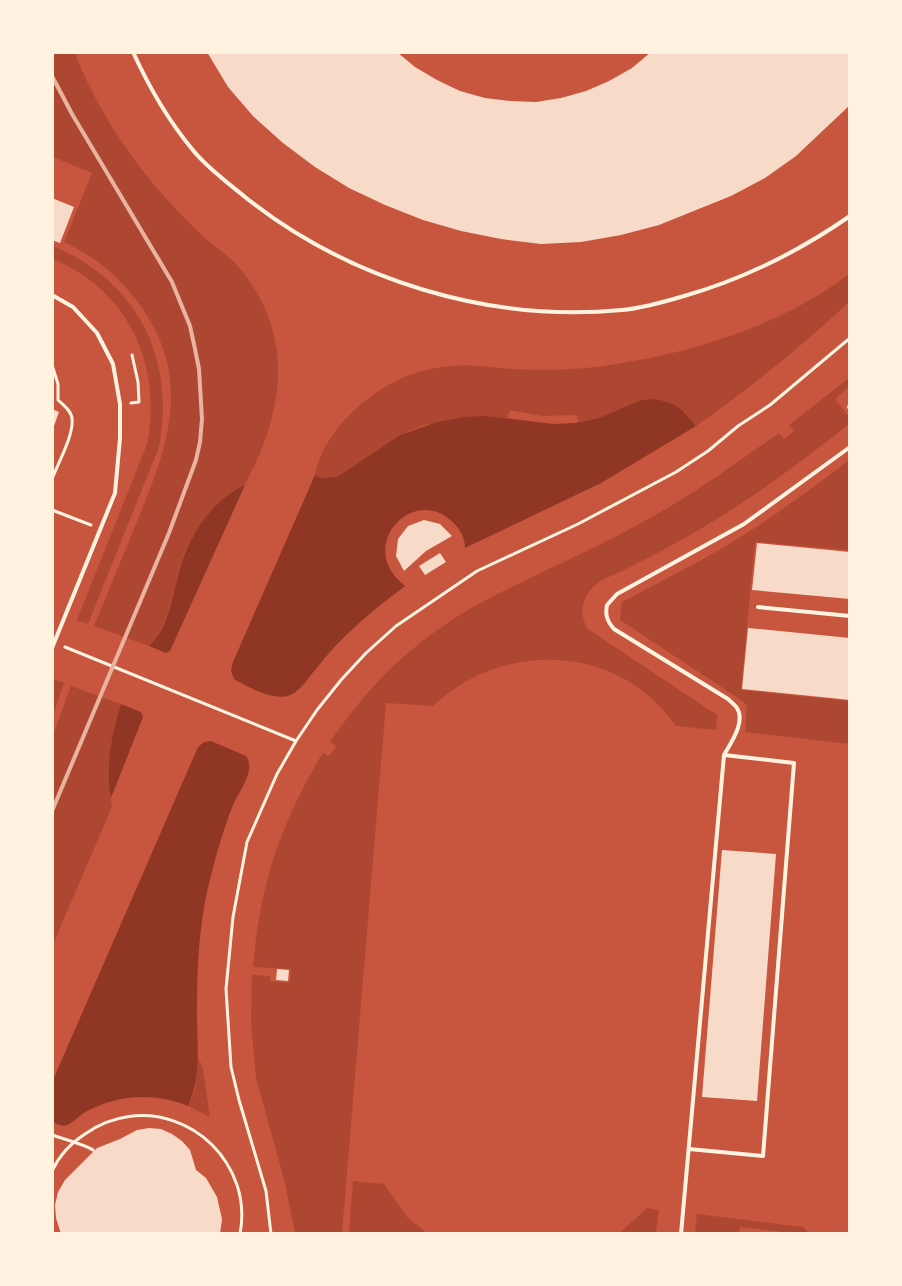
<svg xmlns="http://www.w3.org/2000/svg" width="902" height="1286" font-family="'Space Grotesk',sans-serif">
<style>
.green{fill:#ae4732}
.water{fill:#8f3625}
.building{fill:#f7dbc8}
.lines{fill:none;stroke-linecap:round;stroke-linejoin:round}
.path{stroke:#fff3e0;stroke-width:3}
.service{stroke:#fff3e0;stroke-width:4}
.rail{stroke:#e9b49f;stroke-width:4}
</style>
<rect width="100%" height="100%" fill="#c8553d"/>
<path class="green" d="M52 53H75C96 108 132 162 172 205 183 217 195 229 207 240 218 249 232 258 241 270 295 336 284 412 246 482 244 487 236 489 231 493 219 502 208 513 200 526 192 537 185 550 181 563 172 592 171 623 149 646L94 626C108 592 122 558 136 524 166 451 193 384 144 311 123 279 98 258 64 242L92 173 53 157Z
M53 246C137 281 176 358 159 447L88 624 77 620 147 444C163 365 128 290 53 259Z
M849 274V302C801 347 750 388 696 426L686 413 653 399 641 400 599 418 578 422 577 415 542 416 510 410 507 419 486 416 451 419 424 425 400 435 337 477 321 478 315 475C320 450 337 425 356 409 391 377 429 363 477 366 489 366 502 369 514 369 548 371 582 370 616 364 698 351 782 325 849 274Z
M849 378V387L835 399 849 417V424C799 464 746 503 690 535 669 547 648 558 626 569 616 574 601 579 593 587 581 599 579 615 588 629L717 715 716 730 676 726C620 644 503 639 433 706L386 703 342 1233H295L284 1179 256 1078 251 1023 252 975 270 976V981L290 983 291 969 253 967C260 885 279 829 319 759L323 753 329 756 336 746 330 742C364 693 396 658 446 624 478 602 514 586 549 569 581 554 612 539 643 522 691 496 735 464 779 433L784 439 794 431 789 425Z
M849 460V550L755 542 741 690 849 701V744L745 732 747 707 744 702 620 620 622 602C665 579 709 558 750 531 784 509 817 485 849 460Z
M54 679 64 683 53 714 52 682Z
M71 686 121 704C111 737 106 772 112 807L53 944V735Z
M198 1060 201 1063 203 1069 210 1117 188 1106 195 1090Z
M353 1181 384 1184 407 1217 427 1233H349Z
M647 1208 659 1210 656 1233H620Z
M697 1214 803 1227 809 1233H793L740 1227 739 1233H695Z"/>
<path class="water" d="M653 399C675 402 683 409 696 426L601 483 465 548C465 536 458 526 449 519 409 487 356 549 405 586 373 610 340 637 315 670 307 679 300 692 288 696 271 700 248 687 234 679L231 671 233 662 315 475 321 478 337 477 400 435 437 422 464 417 486 416 554 424 575 423 599 418 641 400Z
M245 485 170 651 166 653 149 646C169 627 171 601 178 576 186 540 210 501 245 485Z
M121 704 141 712 143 717 111 798C105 767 112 733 121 704Z
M211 741 246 756C249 761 250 765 249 770 247 782 238 794 233 805 222 833 214 862 207 892 199 929 197 967 197 1005 196 1040 203 1073 188 1106 155 1093 122 1094 89 1110 81 1113 75 1122 67 1125 62 1127 57 1124 53 1122V1080L198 747 204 742Z"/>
<path class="building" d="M207 52H397L415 67 437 80 460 91 485 98 510 101 536 102 561 98 586 91 609 81 632 68 651 52H850V105L796 156 765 178 731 196 659 225 621 235 581 242 541 244 501 239 461 231 423 220 385 205 349 188 315 167 283 143 253 116 228 87Z
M52 198 74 207 60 243 52 240Z
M52 409 59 412 53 429H52Z
M424 520 440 524 452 536 426 551 404 571 396 556 398 539 408 526Z
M757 543 850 552V599L752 590Z
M440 553 446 562 425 575 419 566Z
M748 628 850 638V700L742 689Z
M722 850 776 854 757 1101 702 1097Z
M277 969 289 970 288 981 276 980Z
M149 1128 161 1129 172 1134 182 1141 190 1150 196 1170 206 1178 217 1197 222 1219 220 1234H61L56 1218 55 1205 58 1192 65 1180 97 1148 120 1139 137 1130Z"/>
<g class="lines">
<path class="path" d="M52 365 58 384V400C63 405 72 411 72 419 74 435 58 463 52 479
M131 403 139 402 138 382 132 355
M52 510 91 525
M65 647 296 741
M52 1135C61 1138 88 1146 93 1150
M52 1171C59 1156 71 1143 85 1134 140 1095 215 1121 237 1185 242 1200 243 1218 240 1234
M271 1234 266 1191 239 1100 231 1067 226 989 233 917 247 842 277 774 296 741 317 710 341 680 366 653 396 626 477 571 578 524 676 472 708 451 738 426 770 405 850 338"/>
<path class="service" d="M133 52C149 87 168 120 192 149 206 167 227 182 245 197 349 280 489 323 622 310 643 308 664 302 684 296 744 279 798 252 850 216
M52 295 73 307 97 333 113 364 120 404V438L115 493 52 648
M849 407H850
M758 607 850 616
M689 1149 763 1156 794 763 724 755
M681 1234 724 755C730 744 746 722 737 708 735 705 731 702 728 699L614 629C607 621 605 615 607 605L617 594 744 524 850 447"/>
<path class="rail" d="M52 76 72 114 172 282 190 326 195 349 199 369 202 419 200 442 196 460 169 533 52 811"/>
</g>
<rect width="902" height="1286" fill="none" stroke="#fff3e0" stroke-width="108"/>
</svg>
